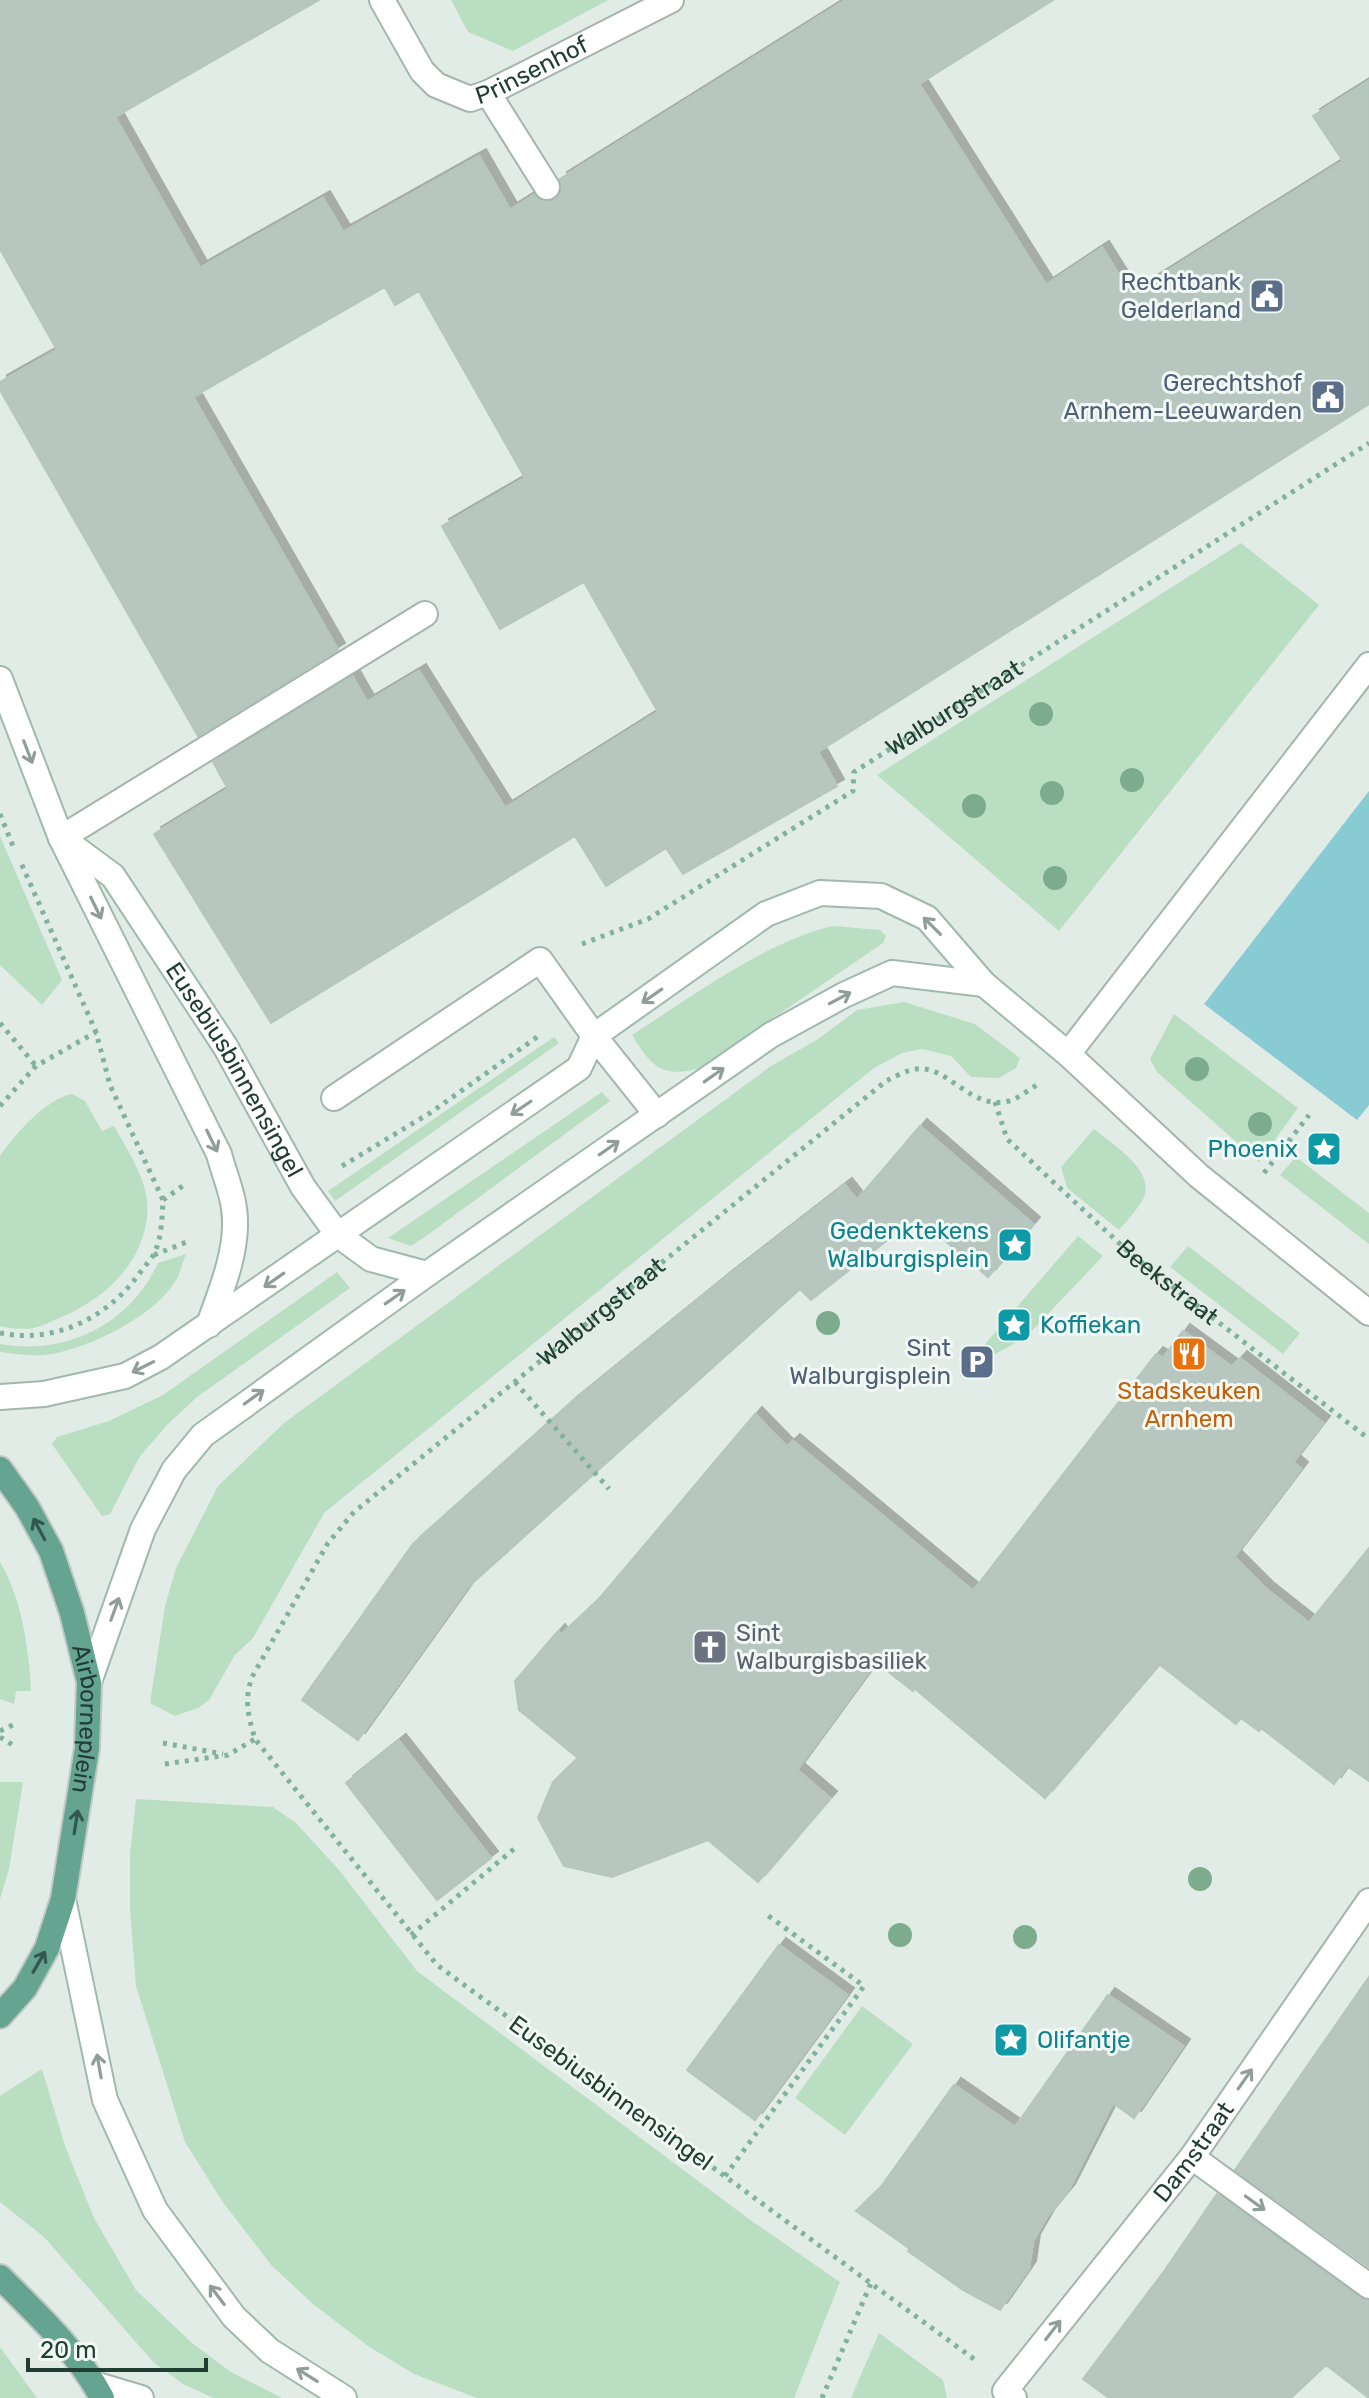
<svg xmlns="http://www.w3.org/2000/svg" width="1369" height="2398" font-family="Rubik,sans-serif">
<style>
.green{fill:#badec2}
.water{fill:#88cbd3}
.building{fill:#b7c7c0;stroke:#b4c6be;stroke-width:2;filter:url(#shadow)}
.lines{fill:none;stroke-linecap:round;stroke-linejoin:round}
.lane-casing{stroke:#a4b4ae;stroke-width:28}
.street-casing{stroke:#a4b4ae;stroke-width:28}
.secondary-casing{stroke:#9fb9af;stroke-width:28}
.primary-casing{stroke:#c1c9c6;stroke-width:28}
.path{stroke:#81b1a0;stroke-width:5;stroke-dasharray:4 6;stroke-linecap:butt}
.lane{stroke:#fff;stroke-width:24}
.street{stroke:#fff;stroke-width:24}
.secondary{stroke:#fff;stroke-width:24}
.primary{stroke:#65a490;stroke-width:24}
.tree{fill:#7dab8d}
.oneway{stroke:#909e9a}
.oneway2{stroke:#32584c}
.labels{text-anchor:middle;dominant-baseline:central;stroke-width:6;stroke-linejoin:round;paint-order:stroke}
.street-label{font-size:24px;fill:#213e35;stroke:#f2f9f5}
.service-label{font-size:24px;fill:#4e5e75;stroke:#f2f9f5;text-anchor:end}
.culture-label{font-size:24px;fill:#0d838f;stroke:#f2f9f5;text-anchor:end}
.food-label{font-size:24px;fill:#c56008;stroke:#f2f9f5}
.worship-label{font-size:24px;fill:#5b616d;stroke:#f2f9f5;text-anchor:start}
</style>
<defs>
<filter id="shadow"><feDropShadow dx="7" dy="-7" stdDeviation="0" flood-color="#0004"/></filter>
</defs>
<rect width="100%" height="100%" fill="#e2ece7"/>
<path class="green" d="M451 0H608L513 51 468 32Z
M1241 543 1319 605 1059 931 877 775Z
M0 836 62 980 42 1005 0 965Z
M833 926 880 930 886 936 883 943 700 1068C662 1079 651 1066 632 1035 688 999 768 940 833 926Z
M904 1002 975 1024 1020 1058 1016 1068 999 1078 971 1077 951 1056 922 1049 902 1053 874 1068 324 1513 253 1638 235 1655 209 1700 198 1708 175 1716 150 1703 165 1606 176 1568 218 1486 284 1423 771 1066 818 1039 857 1010Z
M1174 1014 1298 1108 1259 1162 1157 1072 1150 1059Z
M554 1037 559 1043 335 1201 328 1191Z
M602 1092 610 1101 422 1239 411 1246 388 1238Z
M72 1094 85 1101 102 1131 114 1126C129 1153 151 1184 147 1217 141 1268 101 1301 57 1319 48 1323 37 1328 28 1329 19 1329 11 1328 3 1327L0 1326V1156C14 1135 47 1098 72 1094Z
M1094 1129C1112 1144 1157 1171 1143 1199 1137 1210 1127 1221 1119 1230L1067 1188 1061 1167Z
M1296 1157 1369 1213V1244L1280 1175Z
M1078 1236 1103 1256 1026 1337 990 1357 984 1358 980 1350Z
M1188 1246 1300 1333 1283 1354 1170 1267Z
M186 1254C182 1263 180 1275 174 1283 152 1318 84 1351 44 1355 29 1356 15 1354 0 1352V1344C66 1356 130 1324 158 1263Z
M337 1272 350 1288 197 1397 168 1424 140 1456 110 1514 102 1516 52 1444 57 1437 109 1421 163 1395Z
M0 1562C22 1599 29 1649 31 1691H16L14 1704 0 1699Z
M0 1782H23L9 1869 0 1899Z
M136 1799 273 1807 296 1823 339 1870 417 1971 749 2219 840 2282 794 2398H477L414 2374 368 2346 313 2304 272 2266 222 2201 185 2142 136 1986 130 1909V1855Z
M862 2006 913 2044 845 2135 795 2098Z
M42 2069 65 2146 94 2218 136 2290 192 2343 231 2372 282 2398H213L183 2384 154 2363 44 2237 0 2202V2096Z
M879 2333 943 2380 947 2398H851Z
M0 2347 37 2398H0Z"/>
<path class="water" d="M1369 791V1105L1357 1120 1204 1004Z"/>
<path class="building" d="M0 0H319L115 117 200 268 323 198 343 232 479 156 510 210 534 195 541 201 554 200 561 193 560 179 846 0H1053L919 84 1046 285 1102 248 1131 294 1343 161 1313 116 1369 81V404L818 752 837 786 683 874 666 848 606 886 575 836 271 1023 154 834 228 789 213 762 352 676 367 702 419 671 505 808 658 712 584 582 500 629 442 526 525 478 419 291 395 305 385 287 193 397 338 650 198 736 0 390V382L57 350 0 249Z
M920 1126 1033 1224 988 1277 917 1217 811 1300 800 1289 468 1587 358 1740 302 1700 413 1544 571 1403 725 1278 845 1185 857 1200Z
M1183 1331 1232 1367 1240 1358 1323 1423 1293 1462 1301 1469 1234 1557 1266 1589 1309 1623 1369 1548V1781L1347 1766 1334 1784 1261 1728 1259 1731 1241 1718 1236 1724 1159 1664 1045 1798 914 1688 913 1691 876 1662 797 1770 830 1798 758 1882 708 1840 612 1877 564 1866 538 1818 553 1782 578 1758 519 1710 515 1681 558 1631 561 1635 599 1599 755 1414 787 1447 793 1441 973 1591 1156 1354 1163 1358Z
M399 1741 491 1858 437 1900 346 1783Z
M779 1945 847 1995 755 2120 687 2070Z
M1369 1977V2267L1235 2170Z
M1108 1995 1183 2046 1134 2118 1113 2103 1068 2191 1048 2215 1033 2241 1029 2268 1000 2310 963 2290 908 2251 910 2249 856 2211 880 2188 954 2085 1015 2127Z
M1217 2194 1360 2298 1369 2301V2398L1326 2365 1291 2398H1109L1083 2379 1165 2270Z"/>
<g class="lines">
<defs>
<path id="lane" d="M488 93 547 187
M61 838 425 614
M94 2384 141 2398"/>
<g id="street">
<path id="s4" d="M382 0 422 71 436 85 470 99 488 93 671 0"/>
<path d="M1369 665 1068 1054 1199 1176 1369 1313"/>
<path d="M334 1098 540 960 594 1036 657 1115"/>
<path d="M1192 2157 1369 2286"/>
<path id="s5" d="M1014 2398 1005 2391 1192 2157 1369 1901"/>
</g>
<g id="secondary">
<path d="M0 679 61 838 219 1154C225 1177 235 1198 235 1221 236 1256 220 1293 209 1325"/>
<path id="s6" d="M67 842 113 876 225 1046 303 1187 338 1235 371 1259 427 1274"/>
<path d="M0 1397 44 1394 125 1376 161 1357 579 1068 594 1036 766 914 820 893 881 896 927 918 984 984 1068 1054"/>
<path d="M89 1682 143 1529 174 1470 203 1435 427 1274 771 1035 844 995 892 973 984 984"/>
<path d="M63 1899 105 2100 155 2210 234 2317 270 2351 344 2398"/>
</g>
<g id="primary">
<path id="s7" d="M0 1469 27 1507 51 1551 72 1613 89 1682 87 1748 63 1899 47 1948 25 1988 0 2016"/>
<path d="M0 2277C36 2313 78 2352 102 2398"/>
</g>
</defs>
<use href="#lane" class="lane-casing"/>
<use href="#street" class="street-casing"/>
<use href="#secondary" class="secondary-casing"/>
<use href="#primary" class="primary-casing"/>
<g class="path">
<path d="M0 814 15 851"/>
<path id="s1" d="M582 944 648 919 853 791 854 772 1369 443"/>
<path d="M0 1023 36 1066"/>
<path id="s2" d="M995 1102 1007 1139 1133 1256 1369 1439"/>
<path d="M0 1106 36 1066 96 1032"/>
<path d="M342 1166 430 1113 540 1035"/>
<path d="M1264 1173 1309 1115"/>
<path d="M163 1200 184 1185"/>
<path d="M154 1255 189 1241"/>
<path d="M0 1333C55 1344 107 1318 139 1274 144 1267 150 1261 154 1254 162 1237 162 1218 163 1200L110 1085 96 1032 21 863"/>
<path d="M515 1382 609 1489"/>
<path d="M0 1731 15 1724"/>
<path d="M0 1737 16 1747"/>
<path d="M163 1743 223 1754"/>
<path d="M165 1764 228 1755 255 1739"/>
<path d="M411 1935 514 1849"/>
<path d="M725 2176 864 1986 766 1914"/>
<path id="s3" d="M974 2359 437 1965 255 1739C248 1715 244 1701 252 1677L328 1543 354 1512 886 1081C895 1077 906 1070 916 1069 949 1065 970 1111 1009 1101 1019 1098 1028 1090 1037 1085"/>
<path d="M822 2398 871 2283"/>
</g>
<use href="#lane" class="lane"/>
<use href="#street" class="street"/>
<use href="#secondary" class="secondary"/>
<use href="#primary" class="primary"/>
</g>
<g class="tree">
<circle cx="1041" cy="714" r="12"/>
<circle cx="1132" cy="780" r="12"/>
<circle cx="1052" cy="793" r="12"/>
<circle cx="974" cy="806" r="12"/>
<circle cx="1055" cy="878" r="12"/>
<circle cx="1197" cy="1069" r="12"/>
<circle cx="1260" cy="1124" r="12"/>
<circle cx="828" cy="1323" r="12"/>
<circle cx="1200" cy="1879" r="12"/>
<circle cx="900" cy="1935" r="12"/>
<circle cx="1025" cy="1937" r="12"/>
</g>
<defs><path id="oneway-shaft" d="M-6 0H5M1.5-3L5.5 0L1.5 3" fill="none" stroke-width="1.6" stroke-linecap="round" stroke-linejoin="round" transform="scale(2)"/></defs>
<g class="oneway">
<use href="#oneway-shaft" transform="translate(28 752) rotate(69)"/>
<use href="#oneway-shaft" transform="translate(96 908) rotate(64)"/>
<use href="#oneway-shaft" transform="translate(932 926) rotate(-135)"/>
<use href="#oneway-shaft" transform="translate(652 996) rotate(145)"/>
<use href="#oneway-shaft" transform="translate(840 998) rotate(-28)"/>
<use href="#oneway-shaft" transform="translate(714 1075) rotate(-35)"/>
<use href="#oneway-shaft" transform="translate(521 1108) rotate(146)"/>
<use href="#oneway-shaft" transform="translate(212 1141) rotate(64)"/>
<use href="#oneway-shaft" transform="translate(609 1148) rotate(-35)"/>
<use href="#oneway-shaft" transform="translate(274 1280) rotate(145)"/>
<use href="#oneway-shaft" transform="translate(395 1297) rotate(-35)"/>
<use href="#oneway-shaft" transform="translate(143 1367) rotate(153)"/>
<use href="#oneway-shaft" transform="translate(254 1397) rotate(-36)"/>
<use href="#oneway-shaft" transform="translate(115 1609) rotate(-70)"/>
<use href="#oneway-shaft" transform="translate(99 2066) rotate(-100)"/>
<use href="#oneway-shaft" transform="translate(1245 2079) rotate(-55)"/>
<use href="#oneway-shaft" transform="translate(1255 2203) rotate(36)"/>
<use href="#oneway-shaft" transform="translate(217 2295) rotate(-127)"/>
<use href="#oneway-shaft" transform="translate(1053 2330) rotate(-52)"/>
<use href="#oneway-shaft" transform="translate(307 2375) rotate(-148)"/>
</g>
<g class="oneway2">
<use href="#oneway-shaft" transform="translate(39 1529) rotate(-118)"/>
<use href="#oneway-shaft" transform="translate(76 1822) rotate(-81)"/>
<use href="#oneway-shaft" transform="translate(39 1962) rotate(-60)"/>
</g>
<defs>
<symbol id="civic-square" viewBox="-11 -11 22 22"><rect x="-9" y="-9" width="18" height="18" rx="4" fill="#5c6f8a" stroke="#f2f9f5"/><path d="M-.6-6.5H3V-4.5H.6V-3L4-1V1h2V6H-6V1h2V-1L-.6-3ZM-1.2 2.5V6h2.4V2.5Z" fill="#fff"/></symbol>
<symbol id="sight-square" viewBox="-11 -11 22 22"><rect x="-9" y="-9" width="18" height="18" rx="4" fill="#0f9aa8" stroke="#f2f9f5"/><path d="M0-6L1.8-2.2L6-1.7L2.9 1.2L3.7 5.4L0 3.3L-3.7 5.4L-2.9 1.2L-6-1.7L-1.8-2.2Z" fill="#fff"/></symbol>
<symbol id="restaurant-square" viewBox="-11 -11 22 22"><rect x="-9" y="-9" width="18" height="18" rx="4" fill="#e8710a" stroke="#f2f9f5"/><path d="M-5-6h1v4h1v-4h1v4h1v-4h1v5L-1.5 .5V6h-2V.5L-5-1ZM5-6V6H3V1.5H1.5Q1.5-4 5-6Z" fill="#fff"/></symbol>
<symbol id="parking-square" viewBox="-11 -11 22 22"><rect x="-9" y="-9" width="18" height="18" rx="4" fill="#5c6f8a" stroke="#f2f9f5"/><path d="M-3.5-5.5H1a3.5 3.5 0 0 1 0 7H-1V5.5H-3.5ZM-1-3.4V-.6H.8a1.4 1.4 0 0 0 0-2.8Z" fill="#fff"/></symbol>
<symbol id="church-square" viewBox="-11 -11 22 22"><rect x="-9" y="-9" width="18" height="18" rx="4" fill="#6b7280" stroke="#f2f9f5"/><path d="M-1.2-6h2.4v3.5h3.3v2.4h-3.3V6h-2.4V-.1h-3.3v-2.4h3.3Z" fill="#fff"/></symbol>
</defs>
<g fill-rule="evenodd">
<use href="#civic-square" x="1247" y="276" width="40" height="40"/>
<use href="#civic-square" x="1308" y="377" width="40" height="40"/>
<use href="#sight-square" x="1304" y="1129" width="40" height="40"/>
<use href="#sight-square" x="995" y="1225" width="40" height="40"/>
<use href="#sight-square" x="994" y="1305" width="40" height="40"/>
<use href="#restaurant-square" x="1169" y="1334" width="40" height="40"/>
<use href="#parking-square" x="957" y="1342" width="40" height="40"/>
<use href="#church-square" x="690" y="1627" width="40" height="40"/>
<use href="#sight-square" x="991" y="2020" width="40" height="40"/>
</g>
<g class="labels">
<g class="street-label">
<text stroke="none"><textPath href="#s4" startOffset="206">Prinsenhof</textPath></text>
<text stroke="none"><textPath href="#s1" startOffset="450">Walburgstraat</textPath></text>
<text stroke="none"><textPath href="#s6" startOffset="286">Eusebiusbinnensingel</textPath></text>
<text stroke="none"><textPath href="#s2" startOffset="254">Beekstraat</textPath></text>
<text stroke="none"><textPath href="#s3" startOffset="1532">Walburgstraat</textPath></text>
<text stroke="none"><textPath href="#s7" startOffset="270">Airborneplein</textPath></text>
<text transform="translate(611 2093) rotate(36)">Eusebiusbinnensingel</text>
<text stroke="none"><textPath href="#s5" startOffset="316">Damstraat</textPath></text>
</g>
<g class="service-label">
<text x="1241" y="282">Rechtbank<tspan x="1241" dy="28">Gelderland</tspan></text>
<text x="1302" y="383">Gerechtshof<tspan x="1302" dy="28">Arnhem-Leeuwarden</tspan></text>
<text x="951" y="1348">Sint<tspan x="951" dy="28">Walburgisplein</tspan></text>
</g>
<g class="culture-label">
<text x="1298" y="1149">Phoenix</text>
<text x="989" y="1231">Gedenktekens<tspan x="989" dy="28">Walburgisplein</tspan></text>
<text x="1040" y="1325" text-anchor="start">Koffiekan</text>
<text x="1037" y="2040" text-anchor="start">Olifantje</text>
</g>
<g class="food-label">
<text x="1189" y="1391">Stadskeuken<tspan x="1189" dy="28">Arnhem</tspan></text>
</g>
<g class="worship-label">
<text x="736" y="1633">Sint<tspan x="736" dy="28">Walburgisbasiliek</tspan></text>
</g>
</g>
<path d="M28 2358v12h178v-12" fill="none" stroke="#213e35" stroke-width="4"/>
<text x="40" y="2358" font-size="24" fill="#213e35" stroke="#f2f9f5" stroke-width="6" paint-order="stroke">20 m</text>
</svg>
